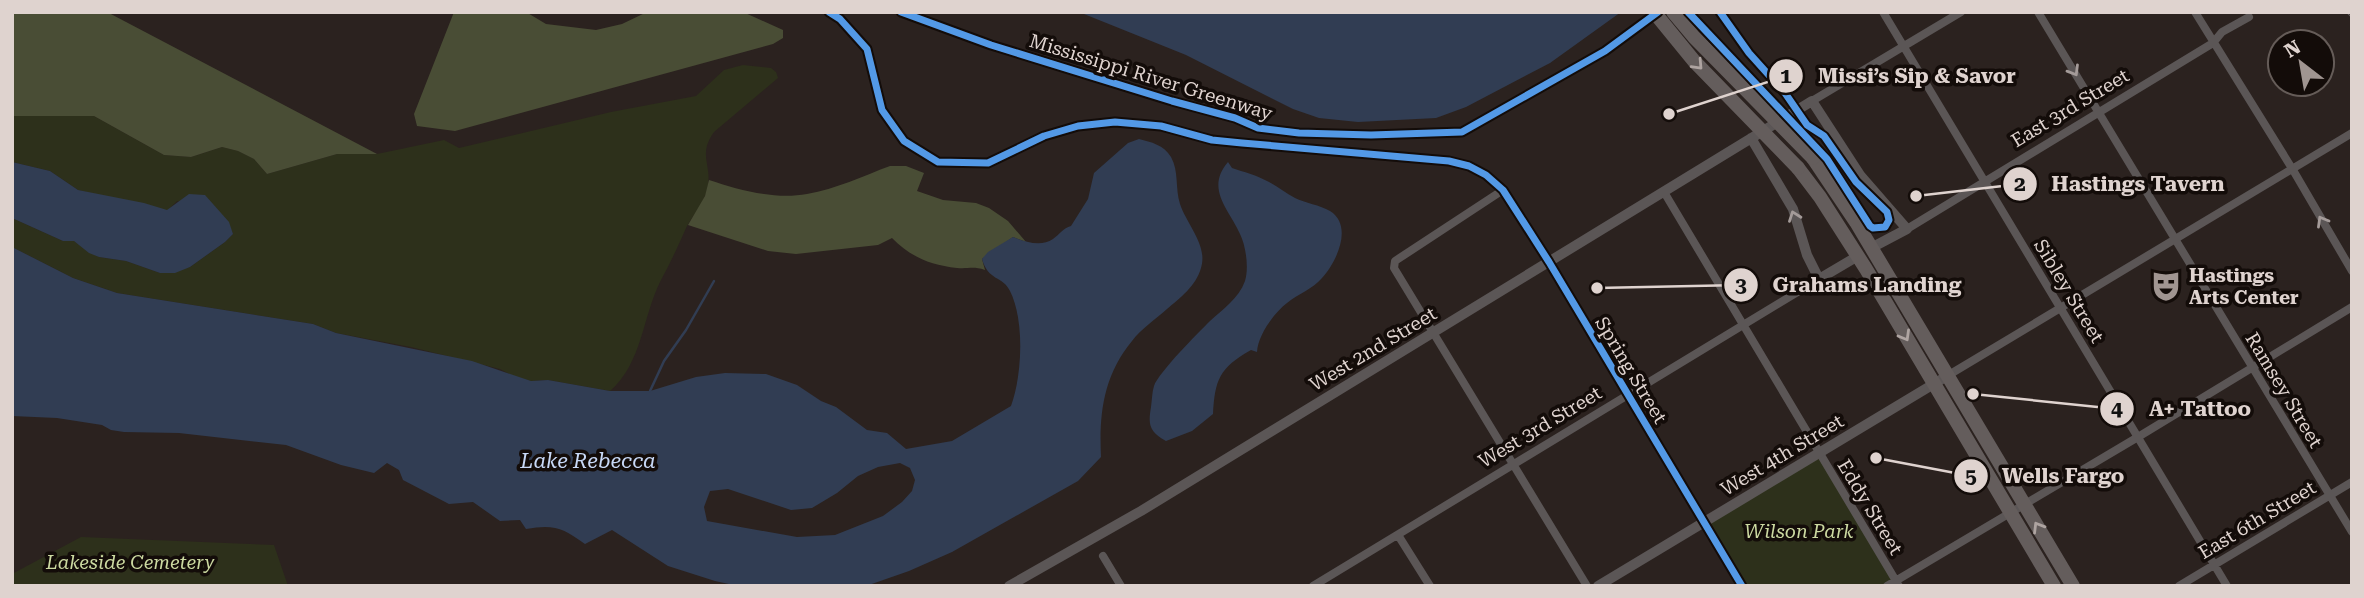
<svg xmlns="http://www.w3.org/2000/svg" width="2364" height="598" font-family="'Roboto Serif',serif">
<style>
.green{fill:#2d301b}
.forest{fill:#494d35}
.water{fill:#313d53;fill-rule:evenodd}
.lines{fill:none;stroke-linecap:round;stroke-linejoin:round}
.stream{stroke:#313d53;stroke-width:2.5}
.minor{stroke:#5b5656;stroke-width:8}
.tertiary{stroke:#5b5656;stroke-width:10}
.trunk{stroke:#645d5c;stroke-width:14}
.rail-casing{stroke:#645e5e;stroke-width:5}
.rail{stroke:#130c09;stroke-width:2.5;stroke-dasharray:8;stroke-linecap:butt}
.trunk-bridge{stroke:#645d5c;stroke-width:14}
.cycleway-casing{stroke:#130c09;stroke-width:11}
.cycleway{stroke:#5399e6;stroke-width:7}
.oneway{stroke:#aea4a1}
.oneway2{stroke:#a49b99}
.labels{text-anchor:middle;dominant-baseline:central;stroke-width:7;stroke-linejoin:round;paint-order:stroke}
.street-label{font-size:19px;fill:#dfd3cf;stroke:#130c09}
.poi-label{font-size:19px;font-weight:bold;fill:#dfd3cf;stroke:#130c09;text-anchor:start}
.park-label{font-size:19px;font-style:italic;fill:#ccd9a1;stroke:#130c09}
.water-label{font-size:21px;font-style:italic;fill:#c8d9f7;stroke:#130c09}
.leader{fill:none;stroke:#dfd3cf;stroke-width:2.5}
.callout-dot{fill:#dfd3cf;stroke:#130c09;stroke-width:2.5}
.mark-label{font-size:21px;text-anchor:middle;font-weight:bold;fill:#111}
.callout-label{font-size:21px;text-anchor:middle;font-weight:bold;fill:#dfd3cf;stroke:#130c09;stroke-width:7;stroke-linejoin:round;paint-order:stroke}
</style>
<rect width="100%" height="100%" fill="#2b221f"/>
<path class="green" d="M743 65 771 68 776 72 778 78 714 132C696 157 715 166 706 193 702 205 693 215 687 226 679 244 671 262 661 280 642 317 643 362 610 391L548 380 531 381 515 377 500 369 411 347 336 333 313 324 117 293 73 278 12 247V218L63 241H74L99 257 126 261 160 273 190 267 225 242 233 234C222 204 204 207 177 201L167 211 78 190 50 171 12 162V116H94L164 155 191 157 222 147 238 151 254 159 267 174 337 154H377L444 140 459 148 611 112 696 96 724 70Z
M1818 453 1895 581 1887 586H1742L1704 523Z
M81 537 274 545 288 586H12V574Z"/>
<path class="forest" d="M12 12H107L377 154H337L267 174 254 159 238 151 222 147 191 157 164 155 94 116H12Z
M454 12H526L546 24 596 30 622 24 647 12H743L783 30V38L773 44 455 131 417 126 414 114Z
M890 166H906L924 173 917 191 943 200 976 203 989 208 1008 221 1026 242 1013 237 982 259 985 270C973 266 969 269 957 268 930 265 911 257 892 238L878 245 796 254 768 251 688 225 705 196 709 180C739 190 775 200 807 194 836 189 863 176 890 166Z"/>
<path class="water" d="M1079 12H1621L1550 63 1466 107 1436 118 1358 122 1319 118 1293 109 1186 55Z
M1139 139C1151 142 1164 145 1171 157 1179 171 1175 188 1180 204 1187 225 1208 245 1201 268 1196 286 1180 298 1167 309 1156 319 1141 329 1132 341 1103 376 1099 415 1101 457L1078 481 952 552 909 571 866 586H738L715 581 668 566 612 530 585 544C563 528 554 524 526 529L520 520 500 521 473 502 449 504 403 480 399 470 387 463 374 473 341 465 286 445 179 433 124 432 111 430 102 425 57 418 12 416V247L73 278 117 293 313 324 336 333 472 361 531 381 548 380 610 391H650L696 377 725 373 766 374 797 385 821 401 836 407 867 430 887 433 906 449 952 441 1011 406C1022 376 1025 321 1010 291 1003 276 988 281 982 259L988 252 1013 237C1026 242 1041 247 1053 239 1060 234 1063 228 1071 226L1088 199 1094 173 1128 143ZM900 463 910 468 915 480 912 491 902 502 883 516 835 535 797 537 707 521 704 507 710 491 728 489 791 510 812 508 837 493 858 476 878 467Z
M12 162 50 171 78 190 144 203 167 210 189 194 205 195 229 222 233 234 225 242 190 267 175 273H160L126 261 99 257 89 253 74 241H63L12 218Z
M1228 162 1232 168C1244 172 1256 175 1267 181 1277 186 1285 193 1295 198 1305 203 1320 205 1330 211 1354 226 1336 263 1322 278 1313 289 1298 294 1287 303 1274 313 1258 335 1257 352L1251 350C1219 368 1215 380 1213 414L1192 431 1166 441C1149 431 1148 425 1151 407 1152 400 1152 392 1154 386 1159 372 1198 333 1210 321 1222 310 1239 298 1245 281 1249 268 1246 246 1240 234 1229 209 1205 189 1228 162Z"/>
<g class="lines">
<path class="stream" d="M650 391 664 361 686 330 714 281"/>
<path class="minor" d="M829 12 840 19 867 49 882 110 904 141 938 162 988 163 1044 136 1078 126 1115 122 1161 126 1212 140 1242 143 1449 161 1469 166 1486 175 1503 190 1549 262 1742 586
M1883 12 2227 586
M2038 12 2352 532
M2195 12 2293 170 2352 271
M1812 101 1961 12
M1503 190 1395 261 1394 268 1587 586
M1664 192 1899 586
M1907 229 2213 43 2222 32 2249 17
M1947 376 2352 133
M1398 535 1430 586
M1103 556 1121 586
M1313 586 1819 279
M1887 586 2138 437 2352 307
M2179 586 2352 482"/>
<path class="tertiary" d="M1751 138 1793 209 1807 255 1819 279 1858 256
M1009 586 1141 511 1812 101 1860 175 1907 229 1871 248
M1598 586 1947 376"/>
<path class="trunk" d="M1813 158 1856 222 2073 586
M1798 168 1820 197 1866 269 2054 586"/>
<defs>
<path id="rail" d="M2349 12 2352 15"/>
</defs>
<use href="#rail" class="rail-casing"/>
<use href="#rail" class="rail"/>
<path class="trunk-bridge" d="M1654 12 1694 61 1798 168
M1673 12 1694 37 1813 158"/>
<defs>
<path id="cycleway" d="M829 12 840 19 867 49 882 110 904 141 938 162 988 163 1044 136 1078 126 1115 122 1161 126 1212 140 1242 143 1449 161 1469 166 1486 175 1503 190 1549 262 1742 586
M901 12 991 45 1172 101 1235 118 1258 128 1299 133 1371 135 1462 132 1605 51 1658 12
M1688 12 1827 159 1870 226 1873 228 1885 227 1889 220 1887 212 1856 182 1824 136 1807 125 1785 93 1749 53 1720 12"/>
</defs>
<use href="#cycleway" class="cycleway-casing"/>
<use href="#cycleway" class="cycleway"/>
</g>
<defs><path id="oneway-chevron" d="M-2-3.5L2.5 0L-2 3.5" fill="none" stroke-width="1.6" stroke-linecap="round" stroke-linejoin="round" transform="scale(1.75)"/></defs>
<g class="oneway">
<use href="#oneway-chevron" transform="translate(1698 65) rotate(47)"/>
<use href="#oneway-chevron" transform="translate(1905 336) rotate(60)"/>
<use href="#oneway-chevron" transform="translate(2038 527) rotate(-121)"/>
</g>
<g class="oneway2">
<use href="#oneway-chevron" transform="translate(2074 71) rotate(59)"/>
<use href="#oneway-chevron" transform="translate(1794 216) rotate(-110)"/>
<use href="#oneway-chevron" transform="translate(2322 221) rotate(-120)"/>
</g>
<defs>
<symbol id="theatre-bare" viewBox="-9 -9 18 18"><path d="M-5-5.5Q0-4 5-5.5V0Q5 5 0 6Q-5 5-5 0ZM-3.3-2.5H-1v1.5H-3.3ZM1-2.5H3.3v1.5H1ZM-2.8 1Q0 5.5 2.8 1Z" fill="#a09591" stroke="#130c09" stroke-width="2.5" paint-order="stroke"/></symbol>
</defs>
<g fill-rule="evenodd">
<use href="#theatre-bare" x="2144" y="264" width="44" height="44"/>
</g>
<g class="labels">
<g class="street-label">
<text transform="translate(1151 77) rotate(17)">Mississippi River Greenway</text>
<text transform="translate(2070 108) rotate(-31)">East 3rd Street</text>
<text transform="translate(2069 291) rotate(59)">Sibley Street</text>
<text transform="translate(1373 349) rotate(-31)">West 2nd Street</text>
<text transform="translate(1631 370) rotate(59)">Spring Street</text>
<text transform="translate(2284 390) rotate(59)">Ramsey Street</text>
<text transform="translate(1540 427) rotate(-31)">West 3rd Street</text>
<text transform="translate(1782 455) rotate(-31)">West 4th Street</text>
<text transform="translate(1870 507) rotate(59)">Eddy Street</text>
<text transform="translate(2257 520) rotate(-31)">East 6th Street</text>
</g>
<g class="poi-label">
<text x="2189" y="275">Hastings<tspan x="2189" dy="22">Arts Center</tspan></text>
</g>
<g class="park-label">
<text x="1799" y="531">Wilson Park</text>
<text x="130" y="562">Lakeside Cemetery</text>
</g>
<g class="water-label">
<text x="588" y="461">Lake Rebecca</text>
</g>
</g>
<path class="leader" d="M1669 114L1786 76M1916 196L2020 184M1597 288L1741 285M1973 394L2117 409M1876 458L1971 476"/>
<g class="callout-dot">
<circle cx="1669" cy="114" r="7"/>
<circle cx="1916" cy="196" r="7"/>
<circle cx="1597" cy="288" r="7"/>
<circle cx="1973" cy="394" r="7"/>
<circle cx="1876" cy="458" r="7"/>
<circle cx="1786" cy="76" r="18"/>
<circle cx="2020" cy="184" r="18"/>
<circle cx="1741" cy="285" r="18"/>
<circle cx="2117" cy="409" r="18"/>
<circle cx="1971" cy="476" r="18"/>
</g>
<g class="mark-label">
<text x="1786" y="83">1</text>
<text x="2020" y="191">2</text>
<text x="1741" y="292">3</text>
<text x="2117" y="416">4</text>
<text x="1971" y="483">5</text>
</g>
<g class="callout-label">
<text x="1917" y="83">Missi’s Sip &amp; Savor</text>
<text x="2138" y="191">Hastings Tavern</text>
<text x="1867" y="292">Grahams Landing</text>
<text x="2200" y="416">A+ Tattoo</text>
<text x="2063" y="483">Wells Fargo</text>
</g>
<rect width="2364" height="598" fill="none" stroke="#dfd3cf" stroke-width="28"/>
<g transform="translate(2301 63) rotate(329)"><circle r="33" fill="#130c09" stroke="#655c58" stroke-width="2"/>
<path d="M0-5L12 26L0 18L-12 26Z" fill="#a09591"/>
<text y="-10" font-size="19" font-weight="bold" text-anchor="middle" fill="#dfd3cf">N</text>
</g>
</svg>
